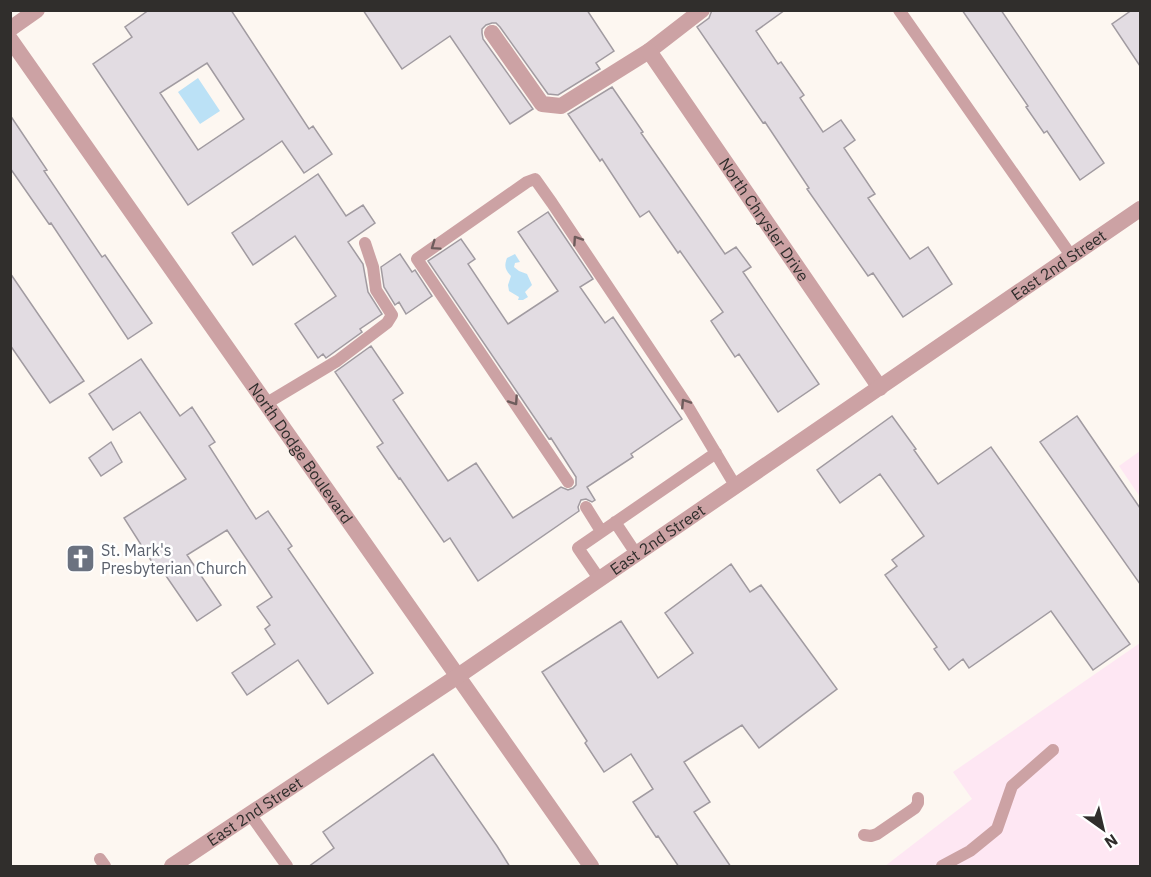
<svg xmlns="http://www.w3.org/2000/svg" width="1151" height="877" font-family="'IBM Plex Sans',sans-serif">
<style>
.commercial{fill:#fee7f3}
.water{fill:#bbe1f6}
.building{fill:#e2dce2;stroke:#a19ba1;stroke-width:1.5;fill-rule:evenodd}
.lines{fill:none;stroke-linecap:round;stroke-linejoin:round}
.service{stroke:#cca2a4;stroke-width:12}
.minor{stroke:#cca2a4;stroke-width:16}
.oneway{stroke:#6e5c5c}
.labels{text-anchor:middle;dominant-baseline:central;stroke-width:5;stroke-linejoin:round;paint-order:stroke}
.street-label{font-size:16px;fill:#302e2c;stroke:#fff}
.worship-label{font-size:16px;fill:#5b616d;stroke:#fff;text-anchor:start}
</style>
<rect width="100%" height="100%" fill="#fdf7f1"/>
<path class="commercial" d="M1140 451V497L1119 466Z
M1140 643V866H885L972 799 953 772Z"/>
<path class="water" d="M198 78 220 111 200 124 178 92Z
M515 254 520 262 515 263 514 267 519 271 527 274 532 285 525 292 528 297 523 300H518L519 297 509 291 508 285 511 276C505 270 504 266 507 258Z"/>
<path class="building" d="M149 10H231L309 129 313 126 332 154 304 173 282 141 188 205 93 64 132 37 125 27ZM207 63 244 119 198 150 160 93Z
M363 10H587L614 51 596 63 600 69 558 95 548 94 500 27 496 23H492L486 25 482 29V33L483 39 533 109 510 124 450 36 402 69Z
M712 10H785L756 31 778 64 781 62 804 95 800 98 823 132 841 120 855 140 844 148 875 194 868 198 910 259 928 247 952 284 903 317 873 273 868 276 807 189 809 188 765 122 763 123 697 27 709 18Z
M962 10H1001L1104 163 1080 180 1047 131 1044 133 1026 107 1028 106Z
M1132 10H1140V66L1112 24Z
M612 87 643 132 641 133 725 254 736 247 751 267 743 272 819 384 778 412 739 354 735 357 711 321 723 312 680 251 678 253 649 211 640 217 602 159 600 161 568 114Z
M10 115 47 170 44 171 102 257 105 255 152 323 128 339 51 223 49 224 10 168Z
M318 174 346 216 363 205 375 223 348 242 363 264 368 292 382 314 360 329 362 332 326 358 323 354 318 358 295 324 336 296 295 236 253 265 232 233Z
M548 212 593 279 580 287 605 323 613 317 682 419 631 454 633 457 587 487 595 500 592 502 586 499 581 500 578 507 579 511 478 581 450 538 444 542 400 478 399 479 377 447 383 443 335 372 371 346 403 393 393 400 448 481 476 463 513 518 561 487 568 490 573 488 576 485V477L551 438 549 439 428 261 461 239 475 259 468 264 508 324 558 291 518 232Z
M400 254 412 272 415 270 432 296 406 314 399 302 395 305 384 287 381 267Z
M10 273 84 381 50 403 10 345Z
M141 359 180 416 192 407 215 442 209 446 256 519 268 511 292 546 288 549 373 673 328 704 298 660 247 695 232 673 275 644 265 629 270 625 257 607 272 597 227 530 187 555 221 605 197 621 162 570 159 573 124 518 186 479 140 412 113 430 89 394Z
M892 416 916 449 914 450 938 484 991 447 1130 644 1093 670 1051 611 969 668 963 659 949 670 934 649 937 647 885 575 897 566 892 560 924 536 880 474 840 503 817 470Z
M1077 416 1140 508V584L1040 442Z
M111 442 122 462 101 476 89 458Z
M731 564 750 592 761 585 837 689 759 748 742 725 684 762 710 802 694 812 731 867H679L658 836 656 837 633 802 653 789 631 754 604 772 585 743 587 741 542 672 621 621 658 678 693 653 665 613Z
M433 754 497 846 510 867H308L334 848 323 832Z"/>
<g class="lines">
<path class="service" d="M899 10 1072 257
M267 403 337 361 387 323 392 315 376 290 373 267 365 243
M568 482 417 259 527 182 535 179 552 203 687 405 736 487
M586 507 601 531
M615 522 637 555
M600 580 578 548 716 453
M250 814 287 866
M864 835 871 836 877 834 915 808 918 803V798
M100 859 105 866
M942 866 970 851 997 829 1012 786 1053 750"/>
<g class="minor">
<path d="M10 29 37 10"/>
<path d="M492 33 542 104 561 106 649 51 702 10"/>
<path id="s1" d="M10 39 591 866"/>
<path id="s2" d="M649 51 880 388"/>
<path id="s3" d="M172 866 458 676 1140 209"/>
</g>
</g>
<defs><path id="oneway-chevron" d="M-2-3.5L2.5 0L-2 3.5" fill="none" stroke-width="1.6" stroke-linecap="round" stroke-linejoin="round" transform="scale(1.5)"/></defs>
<g class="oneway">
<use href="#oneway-chevron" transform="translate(577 240) rotate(-124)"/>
<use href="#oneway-chevron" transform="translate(435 246) rotate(145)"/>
<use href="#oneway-chevron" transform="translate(514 401) rotate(56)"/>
<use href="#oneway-chevron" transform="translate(685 403) rotate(-123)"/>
</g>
<defs>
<symbol id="church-square" viewBox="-11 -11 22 22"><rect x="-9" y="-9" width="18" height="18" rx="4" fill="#6b7280" stroke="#fff"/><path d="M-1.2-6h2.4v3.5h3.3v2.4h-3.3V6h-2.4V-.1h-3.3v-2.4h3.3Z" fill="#fff"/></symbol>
</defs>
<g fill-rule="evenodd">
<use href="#church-square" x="64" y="542" width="33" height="33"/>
</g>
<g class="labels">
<g class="street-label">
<text stroke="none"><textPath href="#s2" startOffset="204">North Chrysler Drive</textPath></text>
<text stroke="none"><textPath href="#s3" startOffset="1071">East 2nd Street</textPath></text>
<text stroke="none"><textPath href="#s1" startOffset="506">North Dodge Boulevard</textPath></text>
<text stroke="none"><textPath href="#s3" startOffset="585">East 2nd Street</textPath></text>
<text stroke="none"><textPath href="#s3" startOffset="99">East 2nd Street</textPath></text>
</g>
<g class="worship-label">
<text x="101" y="550">St. Mark's<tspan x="101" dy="18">Presbyterian Church</tspan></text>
</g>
</g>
<rect width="1151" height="877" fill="none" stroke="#302e2c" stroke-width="24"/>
<g transform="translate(1103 829) rotate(146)" stroke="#ffffff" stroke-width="4.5" paint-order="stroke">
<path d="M0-4.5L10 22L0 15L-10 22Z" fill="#302e2c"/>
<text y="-9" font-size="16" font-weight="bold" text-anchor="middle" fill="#302e2c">N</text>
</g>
</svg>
